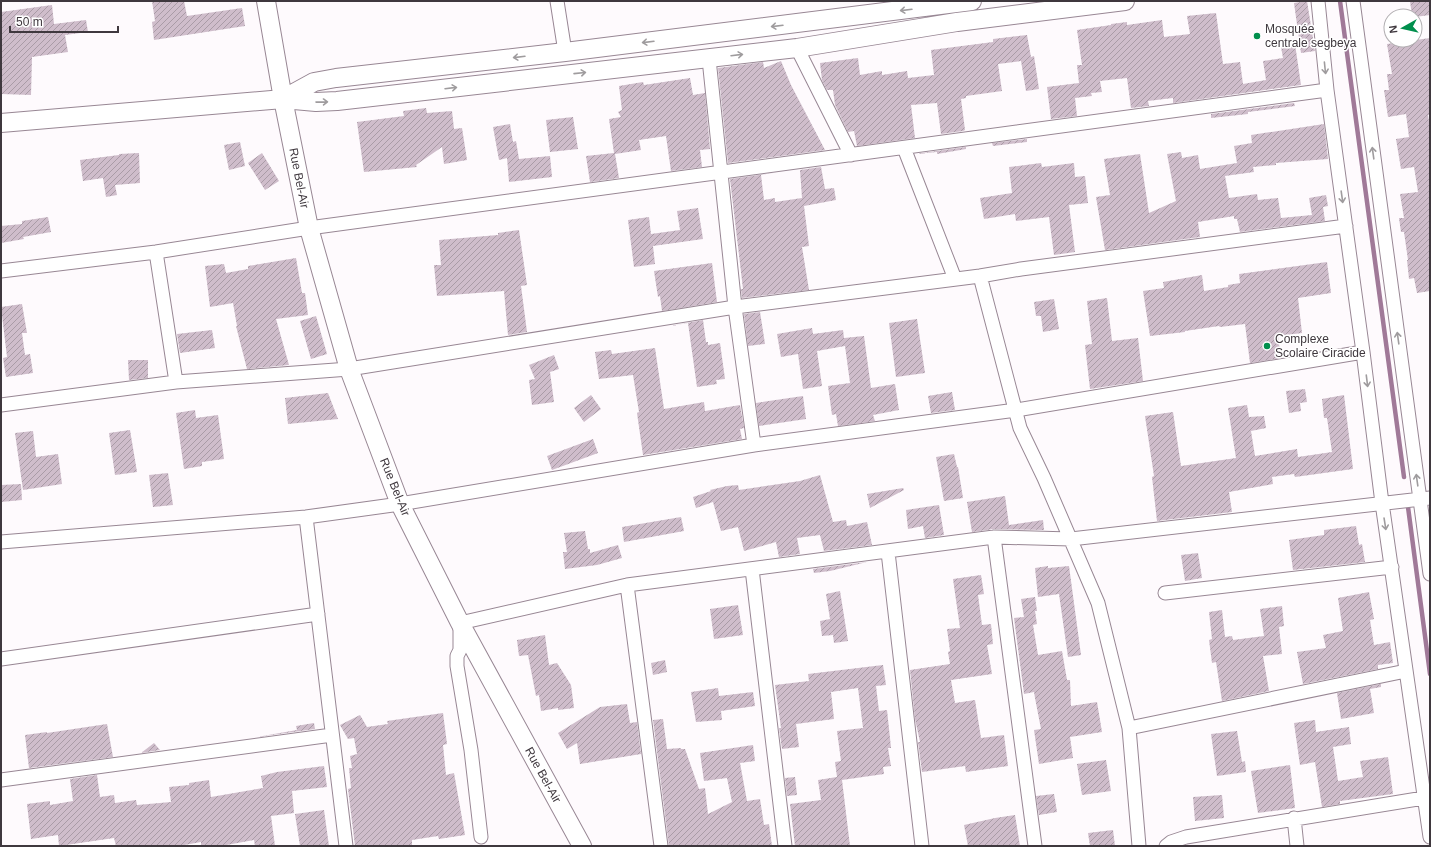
<svg xmlns="http://www.w3.org/2000/svg" width="1431" height="847" font-family="Arial,sans-serif">
<style>
.lines{fill:none;stroke-linecap:round;stroke-linejoin:round}
.stream{stroke:#a07998;stroke-width:4.5}
.building{fill:url(#building-hatch)}
.street-casing{stroke:#988794;stroke-width:15}
.secondary-casing{stroke:#988794;stroke-width:20}
.street{stroke:#fff;stroke-width:13}
.secondary{stroke:#fff;stroke-width:18}
.oneway{stroke:#9f9c9e}
.poi-dot{fill:#018f4d;stroke:#fff;stroke-width:1.5}
.labels{text-anchor:middle;dominant-baseline:central;stroke-width:3;stroke-linejoin:round;paint-order:stroke}
.poi-label{font-size:12px;fill:#3f383e;stroke:#fff;text-anchor:start}
.street-label{font-size:12px;fill:#3f383e;stroke:#fff}
</style>
<defs>
<pattern id="building-hatch" width="6" height="6" patternUnits="userSpaceOnUse"><rect width="6" height="6" fill="#cfbdcb"/><path d="M-1 1l2-2M0 6l6-6M5 7l2-2" fill="none" stroke="#a99ba6"/></pattern>
</defs>
<rect width="100%" height="100%" fill="#fefafd"/>
<g class="lines">
<path class="stream" d="M1340 1 1404 477
M1408 507 1430 674"/>
</g>
<path class="building" d="M152 1H184L187 16 242 8 245 26 154 40 152 22 155 21Z
M1307 1 1315 51 1301 53 1294 3Z
M1410 1H1430V15L1415 17 1412 16Z
M52 5 54 24 86 20 88 32 65 35 68 52 32 57 31 95 1 94V12Z
M1216 13 1223 64 1240 62 1243 84 1266 80 1263 61 1283 58 1281 47 1295 44 1301 85 1173 103V98L1148 101 1149 106 1131 108 1127 78 1100 81 1102 92 1091 93 1092 96 1075 98 1077 116 1051 119 1047 87 1079 83 1077 65H1082L1077 30 1111 25V24L1127 22V25L1162 20 1164 37 1190 34 1187 16Z
M1027 35 1031 57 1034 56 1039 89 1026 91 1021 61 998 64 1002 91 966 96V98L961 99 965 130 963 131 941 134 937 103 911 105 915 138 857 146 854 131 848 132 835 105 833 90H827L822 80 820 63 858 58 860 75 882 71V75L907 71 908 78 934 75 931 50 993 42V39Z
M1430 38V115H1428L1430 127V291L1417 293 1414 278 1409 279 1407 260H1408L1404 232H1401L1399 218H1404L1400 194 1418 192 1414 167 1401 169 1396 139 1409 137 1406 114 1388 117 1384 90H1389L1387 74H1392L1387 44Z
M781 61 791 85 825 150 728 163 718 68 763 62 764 68Z
M690 78 693 95 705 93 710 149 700 150 702 167 671 171 666 136 639 140 641 150 615 154 619 178 590 182 586 156 614 153 609 119 621 117 618 112 622 110 619 86 643 82 644 85Z
M1294 103 1295 106 1248 112V114L1211 118V114Z
M426 108 427 113 452 111 454 129 462 128 467 160 444 164 442 147 416 165 417 167 364 172 357 122 404 116 403 111Z
M573 117 578 149 550 152 546 120Z
M510 124 513 142 516 141 519 159 550 156 552 177 509 182 507 158 499 160 493 127Z
M1324 124 1328 159 1276 163V165L1253 167 1254 172 1225 176 1229 198 1257 194 1258 200 1278 198 1281 218 1312 215 1309 198 1326 195 1328 206 1323 207 1325 221 1240 232 1237 219H1234V216L1198 222 1200 237 1105 250 1096 197 1110 195 1104 159 1140 154 1149 213 1176 201 1167 154 1181 152 1182 158 1198 155 1200 169 1237 163 1234 146 1252 143 1251 135Z
M1027 139V142L993 146 992 143Z
M240 142 245 166 229 170 224 145Z
M966 147V149L937 154V152L915 154Z
M139 153 140 183 115 185 117 195 106 197 103 178 83 181 80 160 119 155V154Z
M262 153 279 181 265 190 248 163Z
M1041 163 1042 167 1074 163 1075 177 1085 176 1088 203 1069 205 1075 252 1054 255 1049 217 1016 221 1015 214 984 219 980 198 1012 193 1009 167Z
M821 167 825 189 834 188 836 200 804 206 809 246 802 247 809 290 742 298 741 289H743L730 179 779 172 761 175 764 200 775 198V202L802 198 800 170Z
M698 208 703 239 653 246 655 264 634 267 628 220 649 217 651 234 680 230 677 211Z
M48 217 51 232 23 237 24 239 1 243V226L22 224V221Z
M519 230 527 285 521 286 527 332 508 335 504 291 437 296 434 265H441L439 240 498 235V233Z
M296 258 302 293H305L308 315 276 319 289 365 247 369 236 326H237L233 303 210 307 205 266 224 264 226 273 248 269V266Z
M1327 262 1331 293 1298 298 1302 333 1278 336 1281 358 1250 363 1245 324 1220 327 1219 326 1185 331V332L1150 336 1143 291 1164 288 1163 282 1202 275 1204 291 1228 287V285L1240 283 1239 274Z
M712 263 717 302 662 311 660 296 658 297 654 271Z
M1107 298 1112 341 1138 338 1143 381 1090 389 1085 345 1092 344 1087 301Z
M1054 299 1059 329 1043 332 1041 316H1036L1034 302Z
M22 304 27 333H22L25 355 30 354 33 373 6 377 3 358 7 357 1 307Z
M760 312 765 344 748 346 744 314Z
M316 316 327 354 311 359 300 321Z
M917 319 925 373 896 377 889 323Z
M703 320 706 342H708V345L720 343 725 379 716 380 717 384 697 387 688 323 670 326Z
M812 328 813 334 843 330 844 338 864 336 871 388 895 384 899 410 873 415 875 421 838 426 836 414 832 415 828 386 850 383 845 346 817 351 822 386 803 389 798 354 781 357 777 334Z
M212 330 215 348 180 353 177 334Z
M655 348 664 409 704 402 705 411 740 405 744 428 740 429 742 439 643 455 637 413 639 412 633 375 599 379 595 352 611 350 612 354Z
M554 355 559 369 550 372 554 402 532 405 529 380 535 379 529 365Z
M128 360H148V378L129 380Z
M1305 389 1307 402 1300 403 1301 411 1289 413 1286 391Z
M952 392 955 410 931 413 928 396Z
M328 393 338 419 288 424 285 398Z
M591 395 601 409 584 422 574 408Z
M1344 395 1353 469 1295 477 1294 474 1272 477 1273 484 1229 492 1232 512 1157 521 1152 477 1154 476 1145 416 1173 412 1181 466 1236 458 1228 408 1247 405 1249 417 1264 416 1266 428 1251 431 1255 456 1297 449 1298 457 1332 452 1327 418H1324L1322 399Z
M803 396 806 419 759 426 756 403Z
M195 410 196 418 218 415 224 459 202 462V466L184 469 176 413Z
M130 430 137 472 115 475 109 433Z
M33 431 36 457 58 454 62 484 23 490 15 433Z
M593 439 598 453 552 470 547 456Z
M954 454 957 467H958L963 498 944 501 936 457Z
M168 473 173 505 153 507 149 475Z
M820 475 833 522 846 520 847 526 867 522 872 545 824 551 820 535 797 538 800 554 779 557 776 542 744 551 738 527 721 531 713 502 696 508 693 497 711 491 710 490 727 486 738 485 739 490 800 481Z
M21 484 22 500 1 502V485Z
M903 488 904 490 870 508 867 494Z
M1005 496 1009 525 1043 520 1044 530 994 529 972 532 967 502Z
M939 505 944 535 925 538 923 526 908 529 906 510Z
M681 517 684 531 624 542 622 527Z
M1356 526 1359 545 1362 544 1365 562 1293 570 1289 540 1324 535V530Z
M585 531 588 549H590V553L618 545 622 558 597 565 565 569 563 552H567L564 533Z
M1198 553 1202 578 1185 581 1181 555Z
M867 562 830 571 814 573 813 569Z
M1048 566V568L1069 566 1081 655 1068 657 1059 594 1038 597 1035 568Z
M981 575 984 594 978 595 982 625 991 624 993 644 987 645 992 674 951 680 955 703 975 700 981 738 1004 735 1008 766 966 772 965 766 922 772 918 742H920L915 719 910 670 950 664 948 652 950 651 947 629 960 628 953 579Z
M840 591 848 641 834 643 833 635 822 636 820 621 830 619 826 594Z
M1369 592 1374 619 1370 620 1374 645 1390 642 1393 663 1378 665V669L1303 684 1297 652 1326 648 1323 635 1343 631 1338 598Z
M1035 597 1037 611H1035L1037 624 1033 625 1038 655 1062 651 1067 680H1070L1071 706 1097 702 1102 732 1070 737 1073 758 1039 764 1034 730 1041 729 1035 698 1034 692 1024 694 1014 618 1024 617 1021 599Z
M738 605 743 635 714 639 710 609Z
M1282 606 1284 626 1279 627 1282 654 1263 656 1269 691 1222 701 1216 662 1212 663 1209 640 1212 639 1209 612 1222 610 1225 637 1232 636 1233 640 1264 636 1260 609Z
M545 635 549 665 557 663 571 685 574 708 558 710V708L541 711 539 695 536 696 528 655 519 656 517 640Z
M665 660 667 672 653 675 651 663Z
M883 665 886 685 876 686 879 711 887 710 890 738 891 748H888L891 766 883 767 884 774 842 780 850 846H795L790 804 821 800 818 780 837 777 835 762 841 761 837 731 863 728 858 688 831 692 834 719 796 724 799 747 782 749 779 728H781L775 685 809 681 808 674Z
M1381 684V687L1370 689 1374 713 1341 719 1337 693Z
M718 688 719 696 753 692 755 706 721 711 722 720 696 722 691 692Z
M627 704 630 723 637 722 641 754 580 764 577 743 567 749 558 733 600 707Z
M443 713 447 744 443 745 446 775 454 773 465 835 439 839 438 836 412 840V846H355L348 789 351 788 349 768H352L350 756 357 754 354 738 348 739 340 725 360 715 367 727 388 724 387 721Z
M663 719 667 749 681 748V749H685L699 789 705 788 708 814 732 802 727 778 704 781 700 753 753 745 755 761 740 763 747 801 760 799 764 825 769 824 772 846H669L653 720Z
M1315 720 1316 732 1349 727 1351 744 1333 747 1338 781 1363 777 1360 761 1388 757 1393 794 1340 801V804L1322 807 1315 762 1300 765 1294 723Z
M314 723 315 729 257 737 297 730 296 726Z
M107 724 113 757 29 768 25 735 47 732V733Z
M1237 731 1242 762 1245 761 1246 772 1217 776 1211 734Z
M154 743 160 750 141 753Z
M1106 760 1111 791 1082 795 1077 764Z
M1290 765 1295 808 1258 813 1251 771Z
M324 766 327 787 292 791 294 813 271 816 275 846H255L254 840 221 846H201V842L179 846H116L114 838 59 846 58 835 31 839 27 804 50 801V805L73 801 70 779 97 775 100 797 114 795 115 803 136 800 137 805 171 802 169 787 189 785V783L209 780 211 797 263 788 261 776 277 772Z
M795 777 797 795 787 796 785 778Z
M1054 794 1057 812 1039 815 1036 796Z
M1222 795 1224 818 1195 821 1193 797Z
M324 810 329 846H300L295 814Z
M1015 815 1020 846H968L964 825 995 818Z
M1113 830 1115 846H1090L1088 833Z"/>
<g class="lines">
<defs>
<path id="street" d="M557 1 565 52
M1318 1 1327 90 1363 352 1382 503 1430 837
M1353 1 1430 574
M797 48 851 155
M709 59 735 307 754 445
M904 148 955 279
M156 252 176 382
M1 271 156 252 309 228 1327 90
M980 276 1020 428 1044 478 1098 603 1129 728 1139 846
M1 405 176 382 349 369 735 307 980 276 1021 269 1346 226
M306 517 346 846
M994 537 1035 846
M1 542 306 517 400 504 754 445 1016 410 1363 352
M888 552 922 846
M752 569 785 846
M627 585 661 846
M1165 593 1392 567
M1 659 318 614
M1129 728 1406 671
M1 780 332 735
M1294 818 1297 846
M481 837 471 750 457 666V656L460 650V623L627 585 994 537 1071 539 1430 498
M1166 846 1171 842 1186 837 1430 797"/>
<path id="secondary" d="M266 1 283 99 309 228 349 369 400 504 460 623 582 846
M283 99 314 82 336 78 565 52 972 1
M1 123 283 99 316 102 337 101 797 48 957 22 1125 1"/>
</defs>
<use href="#street" class="street-casing"/>
<use href="#secondary" class="secondary-casing"/>
<use href="#street" class="street"/>
<use href="#secondary" class="secondary"/>
</g>
<defs><path id="oneway-shaft" d="M-6 0H5M1.5-3L5.5 0L1.5 3" fill="none" stroke-width="1.6" stroke-linecap="round" stroke-linejoin="round"/></defs>
<g class="oneway">
<use href="#oneway-shaft" transform="translate(906 10) rotate(173)"/>
<use href="#oneway-shaft" transform="translate(777 26) rotate(173)"/>
<use href="#oneway-shaft" transform="translate(648 42) rotate(173)"/>
<use href="#oneway-shaft" transform="translate(737 55) rotate(-7)"/>
<use href="#oneway-shaft" transform="translate(519 57) rotate(173)"/>
<use href="#oneway-shaft" transform="translate(1325 68) rotate(84)"/>
<use href="#oneway-shaft" transform="translate(580 73) rotate(-6)"/>
<use href="#oneway-shaft" transform="translate(451 88) rotate(-7)"/>
<use href="#oneway-shaft" transform="translate(322 102) rotate(-1)"/>
<use href="#oneway-shaft" transform="translate(1373 153) rotate(-98)"/>
<use href="#oneway-shaft" transform="translate(1342 197) rotate(82)"/>
<use href="#oneway-shaft" transform="translate(1398 338) rotate(-98)"/>
<use href="#oneway-shaft" transform="translate(1367 381) rotate(83)"/>
<use href="#oneway-shaft" transform="translate(1417 480) rotate(-98)"/>
<use href="#oneway-shaft" transform="translate(1385 524) rotate(81)"/>
</g>
<g class="poi-dot">
<circle cx="1257" cy="36" r="4"/>
<circle cx="1267" cy="346" r="4"/>
</g>
<g class="labels">
<g class="poi-label">
<text x="1265" y="29">Mosquée<tspan x="1265" dy="14">centrale segbeya</tspan></text>
<text x="1275" y="339">Complexe<tspan x="1275" dy="14">Scolaire Ciracide</tspan></text>
</g>
<g class="street-label">
<text transform="translate(299 178) rotate(79)">Rue Bel-Air</text>
<text transform="translate(395 487) rotate(68)">Rue Bel-Air</text>
<text transform="translate(543 775) rotate(61)">Rue Bel-Air</text>
</g>
</g>
<rect width="1431" height="847" fill="none" stroke="#3f383e" stroke-width="4"/>
<g transform="translate(1403 28) rotate(262)"><circle r="19" fill="#ffffff" stroke="#b2afb2"/>
<path d="M0-3L7 15L0 10L-7 15Z" fill="#018f4d"/>
<text y="-6" font-size="11" font-weight="bold" text-anchor="middle" fill="#3f383e">N</text>
</g>
<path d="M10 26v6h108v-6" fill="none" stroke="#3f383e" stroke-width="2"/>
<text x="16" y="26" font-size="12" fill="#3f383e" stroke="#ffffff" stroke-width="3" paint-order="stroke">50 m</text>
</svg>
